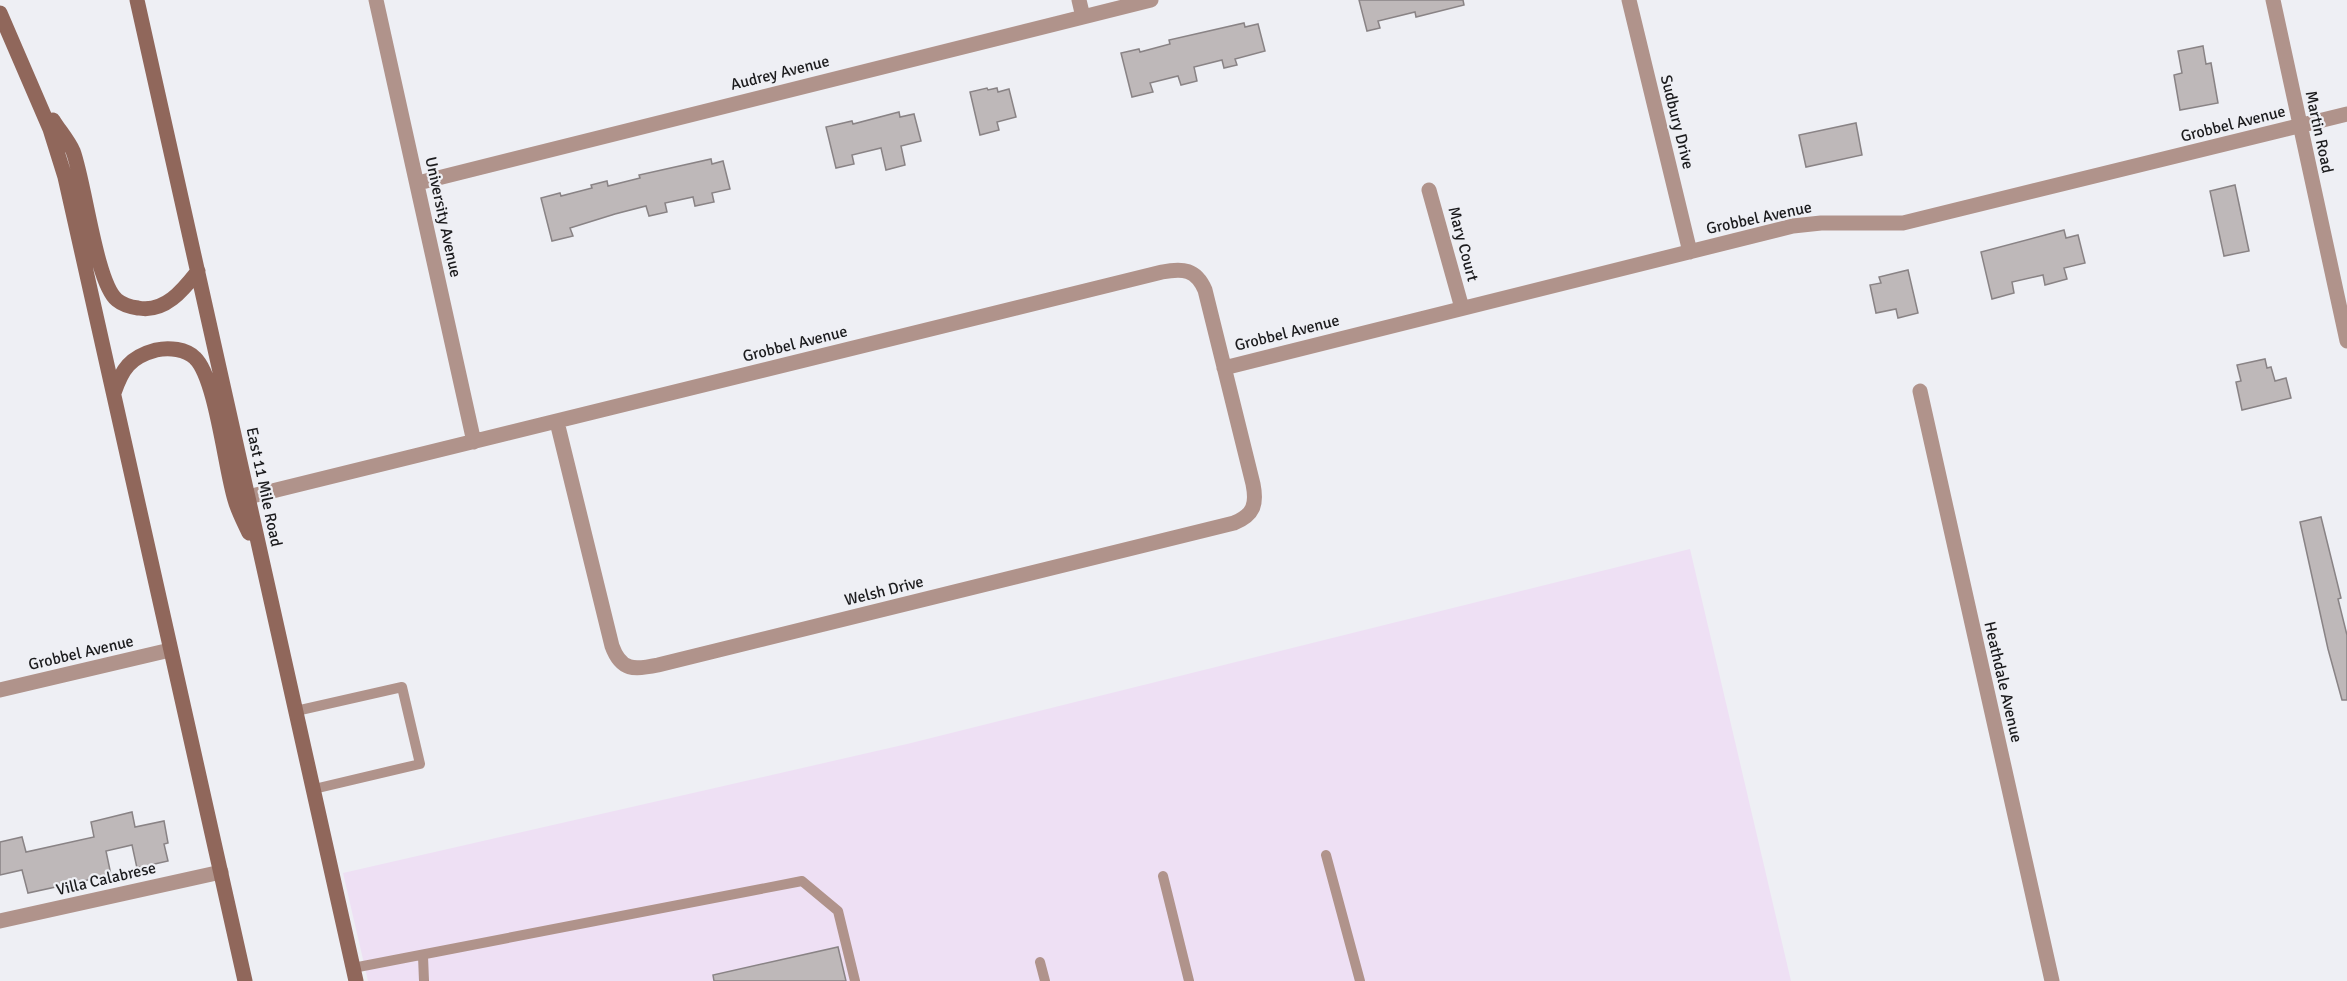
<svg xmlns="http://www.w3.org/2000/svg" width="2347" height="981" font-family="Signika,sans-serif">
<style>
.industrial{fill:#eee0f4}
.building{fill:#beb8b9;stroke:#898385;stroke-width:1.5}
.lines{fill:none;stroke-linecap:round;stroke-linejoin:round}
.service{stroke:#b0938b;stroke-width:10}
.minor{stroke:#b0938b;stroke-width:15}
.secondary{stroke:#90675b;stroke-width:15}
.labels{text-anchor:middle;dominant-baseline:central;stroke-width:4.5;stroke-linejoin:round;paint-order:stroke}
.street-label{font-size:16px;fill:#1b1b1d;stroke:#eeeff4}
</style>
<rect width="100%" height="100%" fill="#eeeff4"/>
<path class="industrial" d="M1690 549 1791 981H368L343 873 907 744Z"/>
<path class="building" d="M1359 0H1463L1464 5 1416 17 1415 12 1378 21 1380 28 1367 31Z
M1244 23 1245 27 1258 24 1265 51 1235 59 1237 65 1224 68 1222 60 1194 67 1197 81 1181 85 1178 76 1150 83 1153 92 1132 97 1121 53 1139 49 1140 52 1170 44 1169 40Z
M2203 46 2206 64 2211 63 2218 103 2180 110 2174 75 2182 73 2178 51Z
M987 88 988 90 997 88 998 92 1009 89 1016 117 997 122 999 130 980 135 970 92Z
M899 112 900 117 914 114 921 141 901 146 905 165 886 170 881 148 852 155 854 164 836 168 826 127 852 121 853 124Z
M1856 123 1862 155 1806 167 1799 135Z
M711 159 712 164 723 161 730 189 712 193 714 202 695 206 693 197 665 203 667 212 649 216 646 206 615 214 570 228 573 236 552 241 541 198 560 193 561 196 592 188 591 185 607 181 608 186 640 178 639 175Z
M2235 185 2249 251 2224 256 2210 191Z
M2064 230 2066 238 2078 235 2085 263 2064 268 2067 279 2045 285 2043 275 2012 282 2014 293 1992 299 1981 252Z
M1908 270 1918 313 1898 318 1896 309 1876 313 1870 285 1881 283 1879 277Z
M2265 359 2267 368 2271 367 2275 381 2286 378 2291 398 2242 410 2236 382 2241 381 2237 365Z
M2321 517 2341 598 2338 599 2347 635V700H2342L2328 649 2300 522Z
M132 812 135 827 164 821 168 843 164 844 168 861 137 868 132 845 106 851 111 875 28 893 22 870 0 875V842L22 837 26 852 94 837 91 822Z
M838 947 846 981H714L713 975Z"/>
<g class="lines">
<path class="service" d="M296 711 402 687 420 764 314 789
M1326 855 1360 981
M1163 876 1189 981
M423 956 424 981
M1040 962 1045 981
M353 968 802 881 838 911 855 981"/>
<path class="minor" d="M376 0 474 442
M1079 0 1083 17
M1629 0 1690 252
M2273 0 2347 341
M418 183 1151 0
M1429 190 1462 308
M1224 368 1793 226 1821 223H1903L2347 114
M1920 391 2052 981
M248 497 1162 272C1183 268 1196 269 1205 290L1253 484C1257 504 1254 515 1234 523L658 665C634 670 621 671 612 646L557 422
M0 690 170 650
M0 921 221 872"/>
<path class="secondary" d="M137 0 356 981
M0 13 50 129 65 177 245 981
M53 120C59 130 68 140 73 151 85 183 96 283 117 300 123 305 131 307 138 308 165 313 183 290 198 271
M114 393C122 369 130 357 156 350 169 347 186 349 195 358 216 378 225 468 235 500 238 511 244 522 249 533"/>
</g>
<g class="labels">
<g class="street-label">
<text transform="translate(780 73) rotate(-14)">Audrey Avenue</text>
<text transform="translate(1677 122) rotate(76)">Sudbury Drive</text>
<text transform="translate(2233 124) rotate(-14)">Grobbel Avenue</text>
<text transform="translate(2319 132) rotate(78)">Martin Road</text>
<text transform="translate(443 217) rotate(78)">University Avenue</text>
<text transform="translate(1759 218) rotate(-12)">Grobbel Avenue</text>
<text transform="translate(1463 244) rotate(75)">Mary Court</text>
<text transform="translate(1287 333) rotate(-14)">Grobbel Avenue</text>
<text transform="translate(795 344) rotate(-14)">Grobbel Avenue</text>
<text transform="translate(264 487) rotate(78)">East 11 Mile Road</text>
<text transform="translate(884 591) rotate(-14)">Welsh Drive</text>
<text transform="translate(81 653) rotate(-13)">Grobbel Avenue</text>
<text transform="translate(2003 682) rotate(77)">Heathdale Avenue</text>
<text transform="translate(106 879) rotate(-13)">Villa Calabrese</text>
</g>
</g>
</svg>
